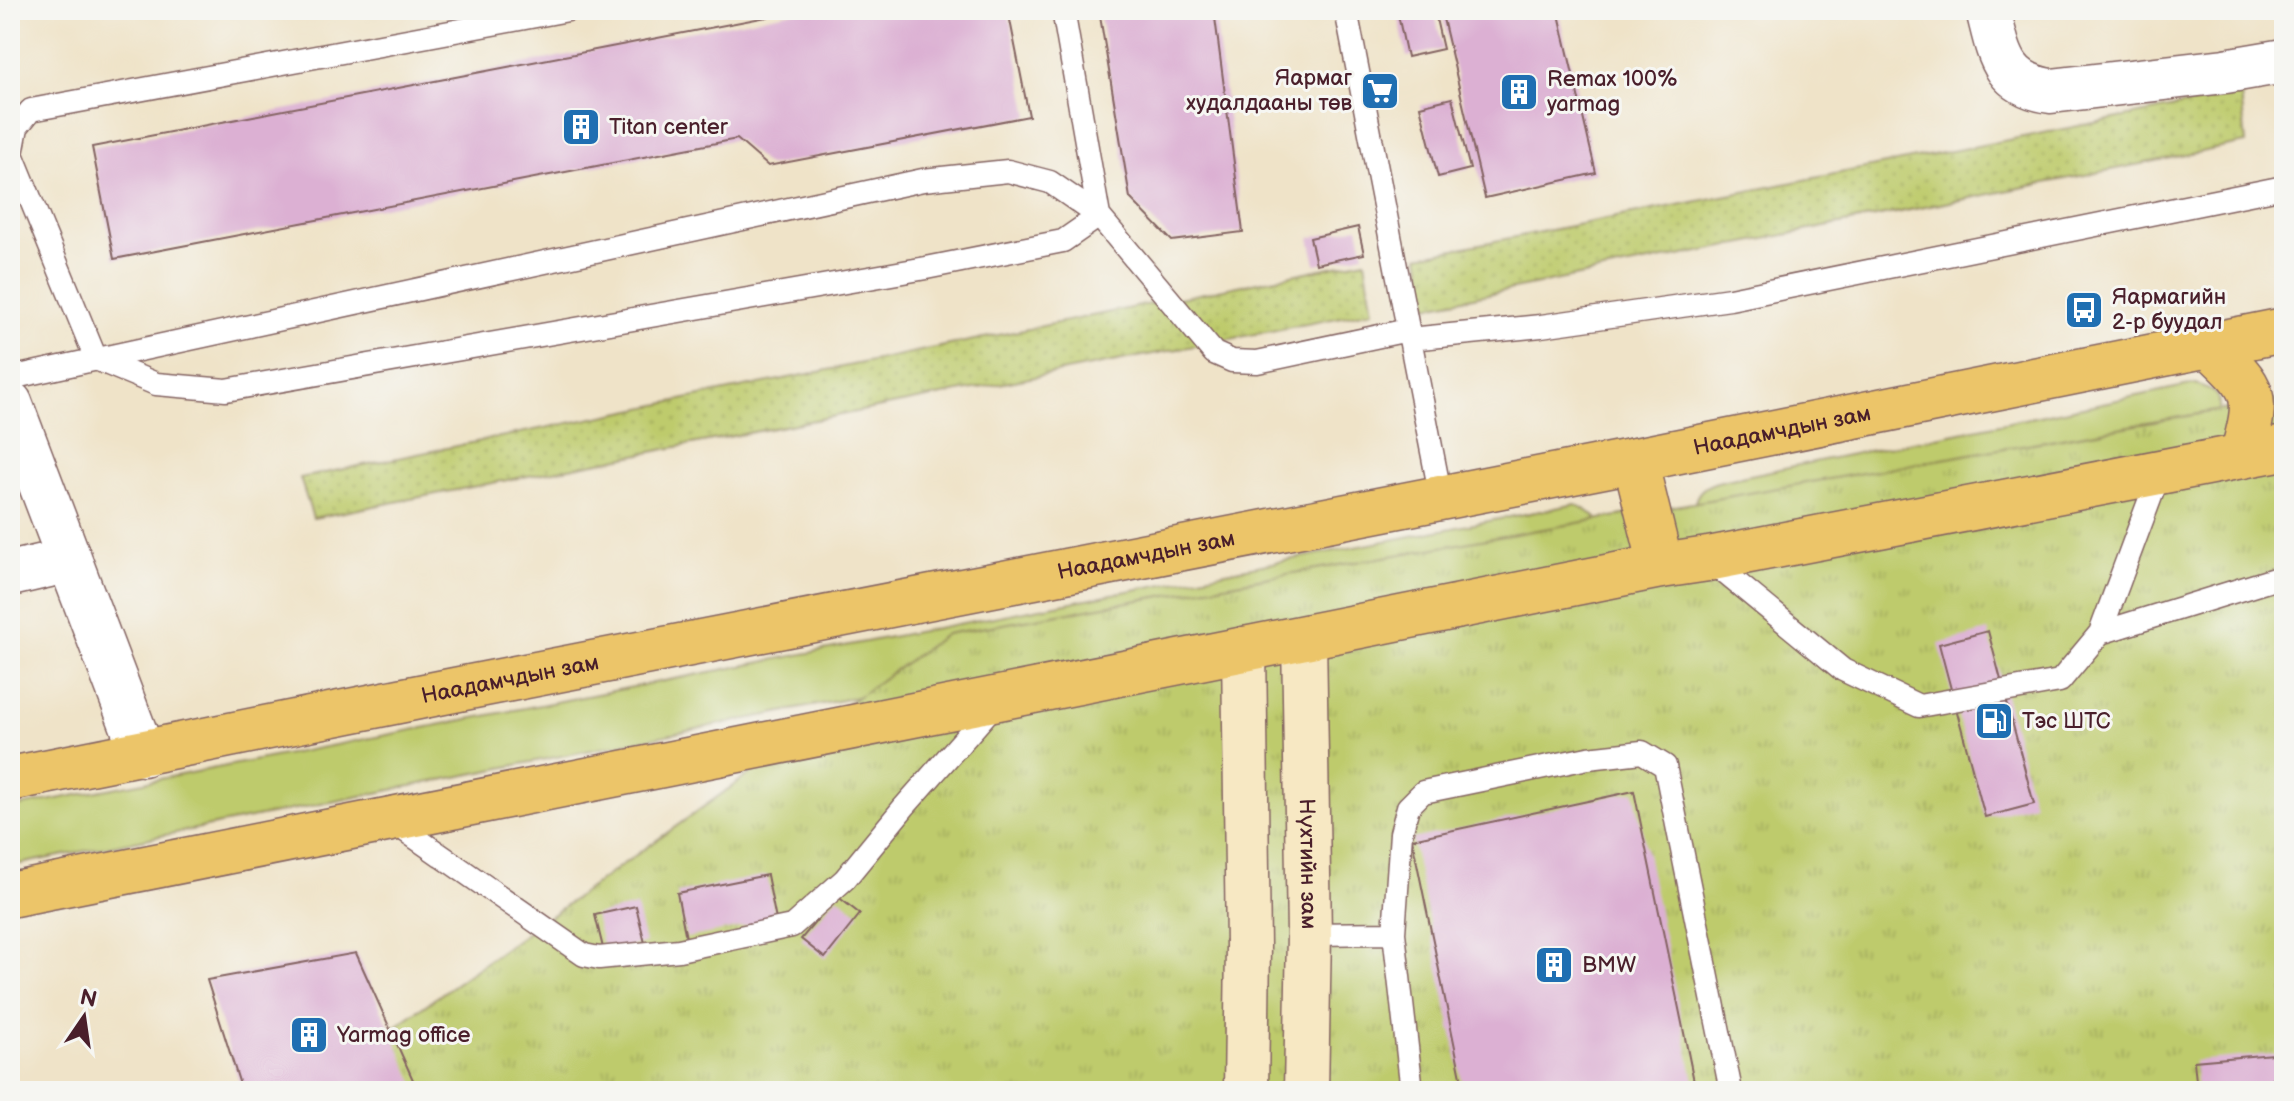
<svg xmlns="http://www.w3.org/2000/svg" width="2294" height="1101" font-family="'Balsamiq Sans',sans-serif">
<style>
.grass{fill:#becb6c;stroke:#84754c;stroke-width:2}
.park{fill:url(#park-tufts);stroke:#84754c;stroke-width:2}
.garden{fill:url(#garden-dots);stroke:#84754c;stroke-width:2}
.building{fill:#dcb0d3}
.lines{fill:none;stroke-linecap:round;stroke-linejoin:round}
.service-casing{stroke:#846462;stroke-width:25}
.minor-casing{stroke:#846462;stroke-width:47}
.secondary-casing{stroke:#846462;stroke-width:47}
.trunk-casing{stroke:#846462;stroke-width:47}
.service{stroke:#fff;stroke-width:22}
.minor{stroke:#fff;stroke-width:44}
.secondary{stroke:#f7e8c3;stroke-width:44}
.trunk{stroke:#ecc569;stroke-width:44}
.labels{text-anchor:middle;dominant-baseline:central;stroke-width:6;stroke-linejoin:round;paint-order:stroke}
.poi-label{font-size:22px;fill:#4a1f2b;stroke:#f6f6f2;text-anchor:start}
.street-label{font-size:22px;fill:#4a1f2b;stroke:#f6f6f2}
</style>
<defs>
<pattern id="park-tufts" width="24" height="20" patternUnits="userSpaceOnUse" patternTransform="scale(2)"><rect width="24" height="20" fill="#becb6c"/><path d="M3 7l-1-3M5 7V3M7 7l1-3M15 17l-1-3M17 17v-4M19 17l1-3" fill="none" stroke="#a5ae5e"/></pattern>
<pattern id="garden-dots" width="8" height="8" patternUnits="userSpaceOnUse" patternTransform="scale(2)"><rect width="8" height="8" fill="#becb6c"/><path d="M2 2h.1M6 6h.1" fill="none" stroke="#a5ae5e" stroke-width="1.8" stroke-linecap="round"/></pattern>
</defs>
<rect width="100%" height="100%" fill="#f6f6f2"/>
<filter id="ink" filterUnits="userSpaceOnUse"><feTurbulence type="fractalNoise" baseFrequency=".0125" numOctaves="2"/><feDisplacementMap in="SourceGraphic" scale="16" xChannelSelector="R" yChannelSelector="G"/><feConvolveMatrix kernelMatrix="1 2 1 2 8 2 1 2 1" color-interpolation-filters="sRGB"/></filter>
<filter id="wash" filterUnits="userSpaceOnUse"><feTurbulence type="fractalNoise" baseFrequency=".006" numOctaves="4" result="noise"/><feDisplacementMap in="SourceGraphic" scale="32" xChannelSelector="R" yChannelSelector="G"/><feGaussianBlur stdDeviation="1.8" result="paint"/><feColorMatrix in="noise" values="0 0 0 0 0 0 0 0 0 0 0 0 0 0 0 0 0 1.4 0 .05"/><feComposite in="paint" operator="in"/></filter>
<g filter="url(#wash)">
<rect width="100%" height="100%" fill="#efe3c8"/>
<path class="grass" d="M2195 384C2217 390 2222 397 2218 420L1694 509C1695 491 1705 485 1721 481Z
M1576 504 1595 516 1599 527 1584 552 10 866V808Z"/>
<path class="park" d="M2284 399V1091H305L946 634Z"/>
<path class="garden" d="M2241 94 2246 143 1428 306 1419 256Z
M1365 260 1373 311 313 518 300 478Z"/>
<g id="blocks">
<path class="building" d="M803 10H1008L1029 116 768 166 737 139 114 259 92 147Z
M1099 10H1214L1243 232 1172 241 1130 198Z
M1397 10H1434L1443 49 1407 57Z
M1441 10H1558L1596 173 1485 198Z
M1452 98 1470 169 1438 177 1420 106Z
M1358 227 1364 254 1316 264 1310 238Z
M1988 631 2034 804 1985 817 1939 644Z
M1634 791 1696 1091H1464L1412 839Z
M767 875 776 920 686 938 677 893Z
M837 896 860 914 825 958 801 939Z
M636 906 645 943 604 952 595 915Z
M356 953 418 1091H242L207 980Z
M2284 1053V1077L2272 1078 2274 1091H2197L2194 1061Z"/>
</g>
</g>
<g filter="url(#ink)">
<use href="#blocks" fill-opacity="0" stroke="#846462" stroke-width="2"/>
<g class="lines">
<defs>
<path id="service" d="M568 10 31 110 17 127 12 154 96 359 156 384 226 390 926 268 1063 241 1099 216
M1063 10 1099 216
M1346 10 1441 498
M1410 339 1541 326 1730 299 2284 187
M10 378 923 180 1008 171 1050 182 1099 216 1214 353 1232 361 1257 362 1408 330
M1708 559 1843 670 1919 706 2060 681 2100 633 2284 576
M2100 633 2160 472
M390 820 584 955 599 958 679 950 792 926 845 879 904 807 995 704
M1309 934 1394 933
M1412 1091 1394 933 1401 833 1408 807 1423 792 1588 758 1642 752 1665 766 1731 1091"/>
<path id="minor" d="M1988 10C1999 52 2001 84 2051 91L2225 71 2284 61
M10 403 143 754
M10 574 70 560"/>
<g id="secondary">
<path id="s1" d="M1304 638 1309 934 1306 1091"/>
<path d="M1244 649 1248 946 1246 1091"/>
</g>
<g id="trunk">
<path d="M2209 345C2256 390 2260 391 2242 456"/>
<path d="M1635 460 1661 566"/>
<path id="s2" d="M10 779 449 691 1635 460 2284 330"/>
<path d="M10 895 1661 566 1708 559 2284 448"/>
</g>
</defs>
<use href="#service" class="service-casing"/>
<use href="#minor" class="minor-casing"/>
<use href="#secondary" class="secondary-casing"/>
<use href="#trunk" class="trunk-casing"/>
<use href="#service" class="service"/>
<use href="#minor" class="minor"/>
<use href="#secondary" class="secondary"/>
<use href="#trunk" class="trunk"/>
</g>
</g>
<defs>
<symbol id="supermarket-square" viewBox="-11 -11 22 22"><rect x="-9" y="-9" width="18" height="18" rx="4" fill="#1f6fb2" stroke="#f6f6f2"/><path d="M-6-5.5h2.5l.6 2H6L4.5 2H-2.5L-4.4-4H-6ZM-1.5 3.2a1.3 1.3 0 1 0 .1 0ZM3 3.2a1.3 1.3 0 1 0 .1 0Z" fill="#fff"/></symbol>
<symbol id="building-square" viewBox="-11 -11 22 22"><rect x="-9" y="-9" width="18" height="18" rx="4" fill="#1f6fb2" stroke="#f6f6f2"/><path d="M-4-6H4V6H1V3H-1V6H-4ZM-2.5-4.3h1.7v1.8h-1.7ZM.8-4.3h1.7v1.8H.8ZM-2.5-1h1.7V.8h-1.7ZM.8-1h1.7V.8H.8Z" fill="#fff"/></symbol>
<symbol id="bus-square" viewBox="-11 -11 22 22"><rect x="-9" y="-9" width="18" height="18" rx="4" fill="#1f6fb2" stroke="#f6f6f2"/><path d="M-5-6H5V4H4V6H2V4H-2V6H-4V4H-5ZM-3.5-4V0h7V-4ZM-3.5 1.2v1.5H-2V1.2ZM2 1.2v1.5H3.5V1.2Z" fill="#fff"/></symbol>
<symbol id="fuel-square" viewBox="-11 -11 22 22"><rect x="-9" y="-9" width="18" height="18" rx="4" fill="#1f6fb2" stroke="#f6f6f2"/><path d="M-5.5-6h7V0h2V4h1.3V-2.5L3-4.5l.8-.8L6-3V5H2.5V1h-1V6h-7ZM-4.2-4.7v3.2H.2V-4.7Z" fill="#fff"/></symbol>
</defs>
<g fill-rule="evenodd">
<use href="#supermarket-square" x="1358" y="69" width="44" height="44"/>
<use href="#building-square" x="1497" y="70" width="44" height="44"/>
<use href="#building-square" x="559" y="105" width="44" height="44"/>
<use href="#bus-square" x="2062" y="288" width="44" height="44"/>
<use href="#fuel-square" x="1972" y="699" width="44" height="44"/>
<use href="#building-square" x="1532" y="943" width="44" height="44"/>
<use href="#building-square" x="287" y="1013" width="44" height="44"/>
</g>
<g class="labels">
<g class="poi-label">
<text x="1352" y="78" text-anchor="end">Яармаг<tspan x="1352" dy="25">худалдааны төв</tspan></text>
<text x="1547" y="79">Remax 100%<tspan x="1547" dy="25">yarmag</tspan></text>
<text x="609" y="127">Titan center</text>
<text x="2112" y="297">Яармагийн<tspan x="2112" dy="25">2-р буудал</tspan></text>
<text x="2022" y="721">Тэс ШТС</text>
<text x="1582" y="965">BMW</text>
<text x="337" y="1035">Yarmag office</text>
</g>
<g class="street-label">
<text stroke="none"><textPath href="#s2" startOffset="1806">Наадамчдын зам</textPath></text>
<text stroke="none"><textPath href="#s2" startOffset="1158">Наадамчдын зам</textPath></text>
<text stroke="none"><textPath href="#s2" startOffset="510">Наадамчдын зам</textPath></text>
<text stroke="none"><textPath href="#s1" startOffset="226">Нүхтийн зам</textPath></text>
</g>
</g>
<rect width="2294" height="1101" fill="none" stroke="#f6f6f2" stroke-width="40"/>
<g transform="translate(84 1017) rotate(13)" stroke="#f6f6f2" stroke-width="6" paint-order="stroke">
<path d="M0-6L14 30L0 20L-14 30Z" fill="#4a1f2b"/>
<text y="-12" font-size="22" font-weight="bold" text-anchor="middle" fill="#4a1f2b">N</text>
</g>
</svg>
